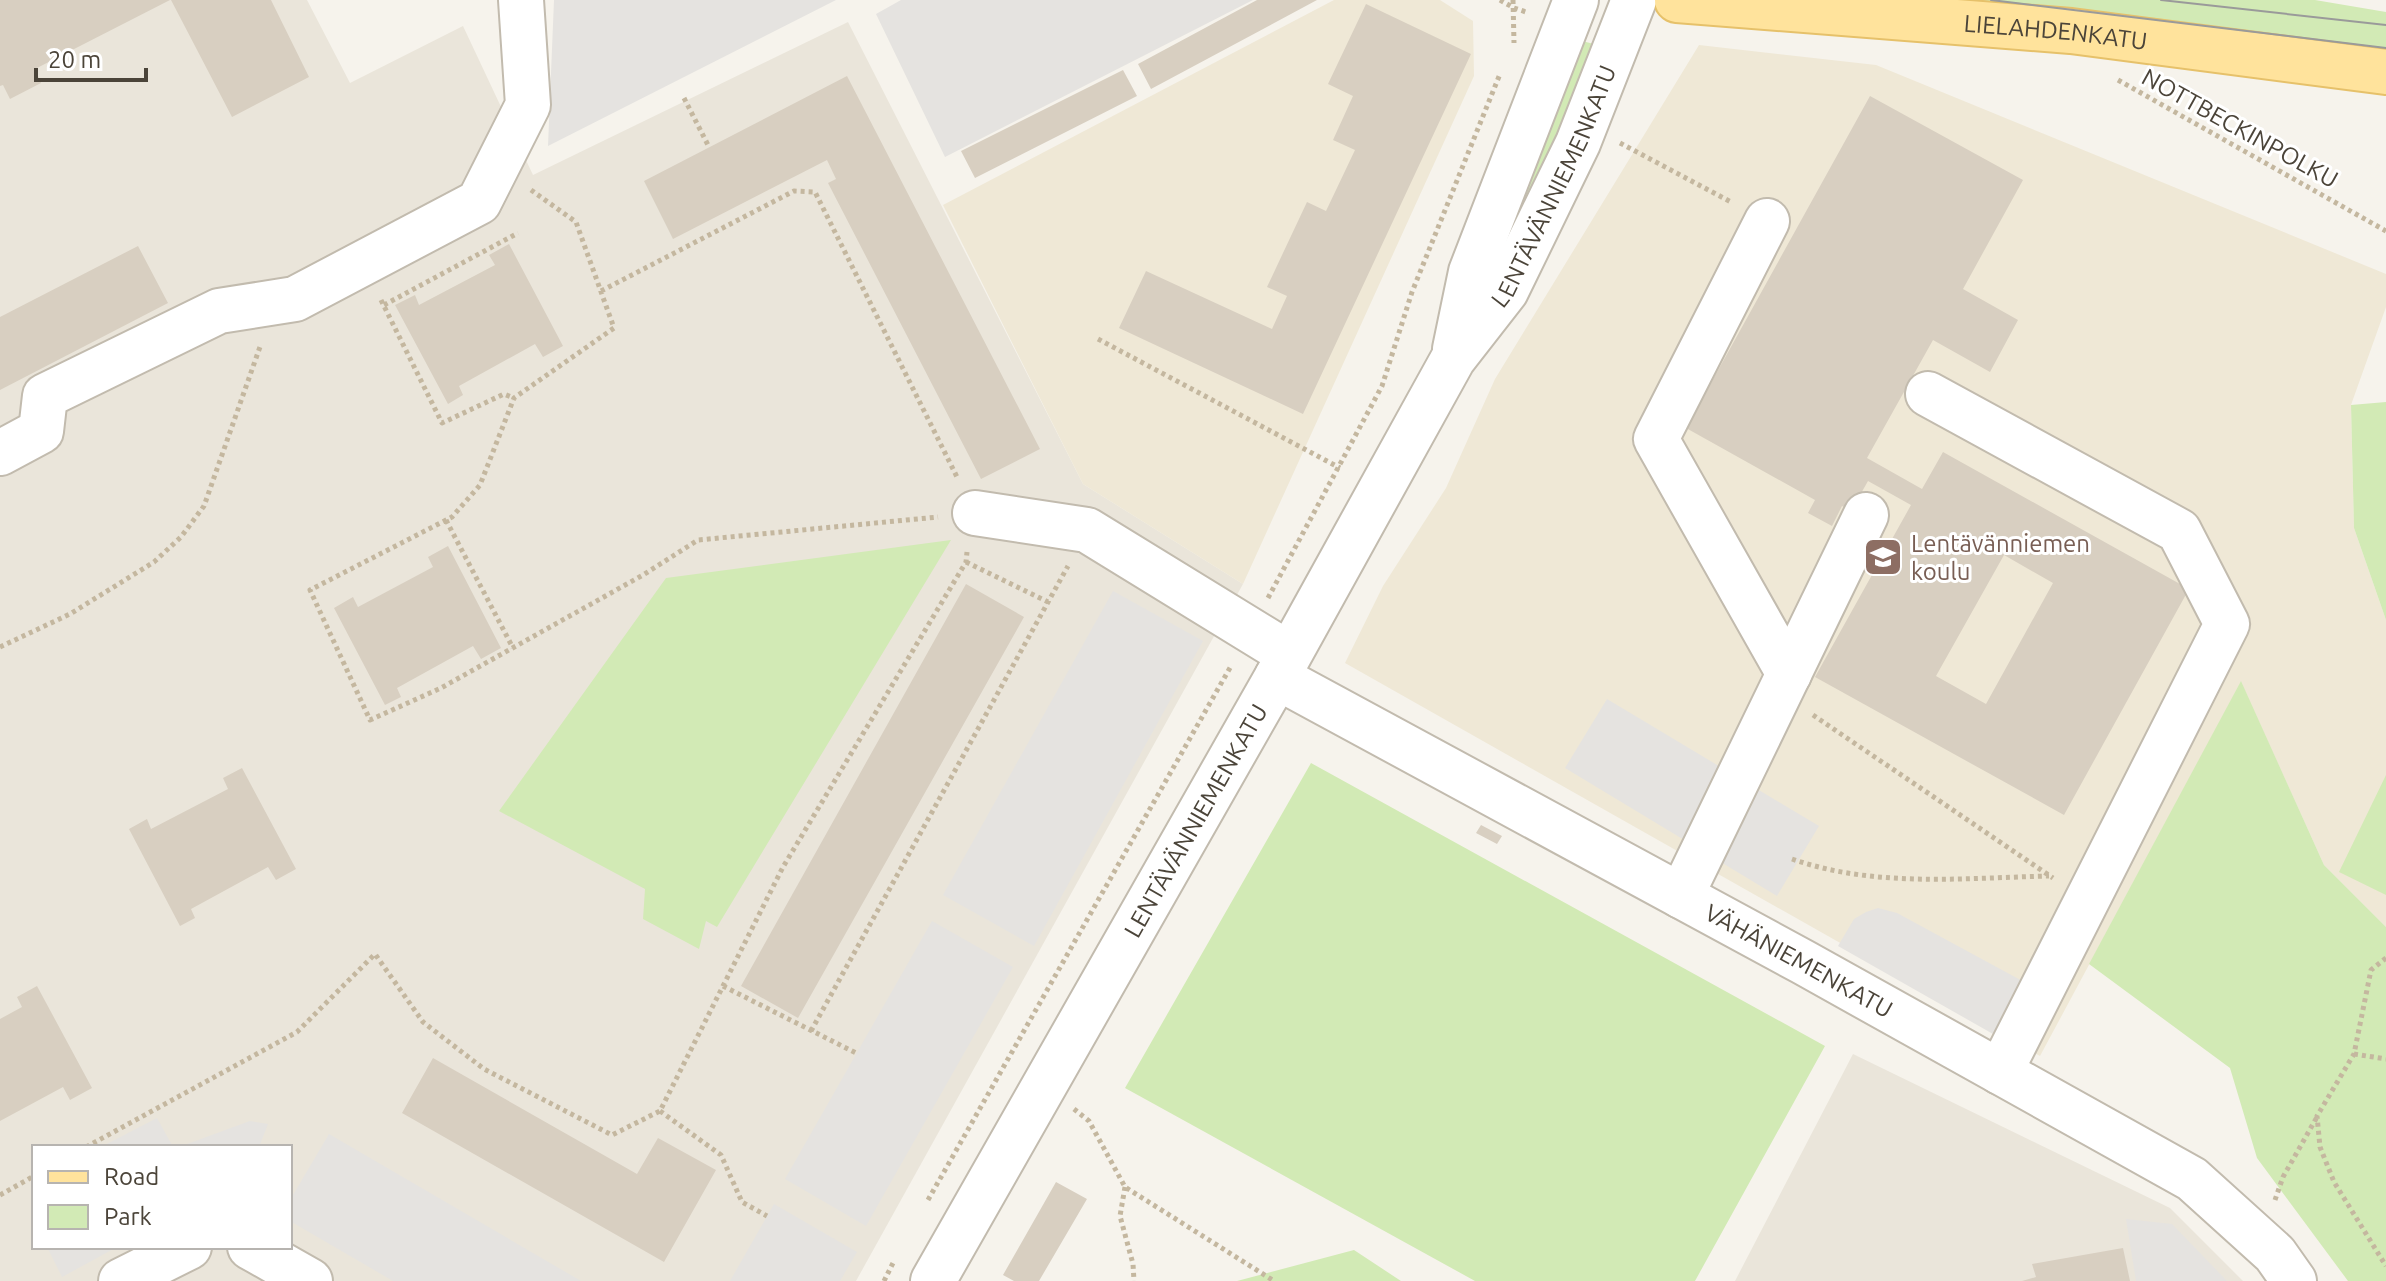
<svg xmlns="http://www.w3.org/2000/svg" width="2386" height="1281" font-family="Ubuntu,sans-serif">
<style>
.residential{fill:#eae5da;fill-rule:evenodd}
.education{fill:#efe8d6}
.green{fill:#d2eab5}
.parking{fill:#e5e3e0}
.building{fill:#d8cfc1;fill-rule:evenodd}
.lines{fill:none;stroke-linecap:round;stroke-linejoin:round}
.minor-casing{stroke:#c2bbae;stroke-width:48}
.major-casing{stroke:#e6c16a;stroke-width:48}
.path{stroke:#c4b79f;stroke-width:5;stroke-dasharray:4 4;stroke-linecap:butt}
.minor{stroke:#fff;stroke-width:44}
.major{stroke:#ffe39c;stroke-width:44}
.tram{stroke:#9a9a9a;stroke-width:2}
.labels{text-anchor:middle;dominant-baseline:central;stroke-width:6;stroke-linejoin:round;paint-order:stroke}
.street-label{font-size:24px;fill:#4b4439;stroke:#fff}
.education-label{font-size:24px;fill:#785e54;stroke:#fff;text-anchor:start}
</style>
<rect width="100%" height="100%" fill="#f6f3ec"/>
<path class="residential" d="M0 0H307L350 83 463 26 533 175 848 22 1083 484 1243 584 856 1281H0ZM34 1147H290V1247H34Z
M1853 1054 2170 1208 2243 1281H1735Z"/>
<path class="education" d="M1334 0H1440L1473 21 1474 76 1243 584 1083 484 943 205Z
M1699 45 1876 65 2386 274V307L2351 405 2354 528 2386 620V927L2324 865 2241 682 2040 1056 1345 663 1383 586 1446 488 1495 379Z"/>
<path class="green" d="M1829 0H2315L2386 12V58Z
M1582 41 1602 46 1567 142 1479 284Z
M2386 402V620L2354 528 2351 405Z
M951 540 717 927 706 921 699 949 643 919 645 889 499 811 666 578Z
M2241 681 2324 865 2386 927V1281H2348L2257 1158 2230 1068 2089 964Z
M1311 763 1825 1046 1695 1281H1475L1125 1088Z
M2386 775V895L2339 872Z
M1354 1250 1401 1281H1237Z"/>
<path class="parking" d="M554 0H836L548 146Z
M901 0H1253L945 157 876 14Z
M1113 591 1203 641 1034 946 943 895Z
M1607 699 1819 826 1777 896 1565 768Z
M1878 908 1897 913 2026 983 1993 1034 1838 946 1854 919 1866 912Z
M932 921 1013 967 866 1226 785 1179Z
M157 1118 173 1147H101Z
M250 1121 268 1124 259 1147H179Z
M329 1134 581 1281H393L290 1221V1200Z
M774 1204 857 1252 840 1281H730Z
M2126 1219 2172 1224 2227 1281H2136Z
M47 1247H117L62 1277Z"/>
<path class="building" d="M0 0H170L35 69 41 83 10 99 3 85 0 86Z
M171 0H271L309 77 232 117Z
M1257 0H1317L1151 89 1138 64Z
M1366 4 1471 54 1303 414 1119 328 1146 271 1272 329 1287 296 1267 287 1307 202 1326 211 1355 150 1333 140 1353 96 1328 84Z
M1123 70 1137 96 975 178 961 151Z
M847 76 1040 449 981 479 828 183 836 179 827 160 673 239 644 181Z
M1870 96 2023 180 1963 289 2018 320 1990 372 1933 340 1867 458 1922 489 1943 452 2189 589 2064 815 1815 677 1911 505 1868 481 1851 511 1842 506 1832 526 1808 513 1815 500 1686 428ZM2004 555 2053 583 1986 704 1936 676Z
M509 244 563 346 543 357 535 344 459 386 463 395 448 404 395 305 415 295 419 305 495 265 489 255Z
M138 246 168 303 0 390V317Z
M448 546 501 648 481 659 473 646 397 688 401 697 385 705 334 608 353 597 358 607 433 567 428 557Z
M966 584 1024 617 798 1018 741 986Z
M242 768 296 869 276 880 268 867 191 909 195 918 180 926 129 829 147 819 151 829 228 789 223 778Z
M1481 825 1502 836 1497 844 1476 833Z
M37 986 92 1088 70 1100 63 1087 0 1121V1019L22 1007 17 997Z
M433 1058 637 1174 658 1138 716 1170 664 1262 402 1113Z
M1056 1182 1087 1199 1039 1281H1014L1003 1275Z
M2123 1248 2130 1281H2022L2036 1277 2032 1264Z"/>
<g class="lines">
<defs>
<g id="minor">
<path d="M1767 221 1656 439 1789 674"/>
<path d="M1455 349 1471 272 1576 0"/>
<path d="M1928 394 2179 531 2227 624 2000 1072"/>
<path d="M0 453 41 431 45 396 219 311 295 299 479 202 528 105 521 0"/>
<path d="M975 513 1087 530 1289 654"/>
<path id="s1" d="M1277 677 1803 962 2192 1179 2275 1254 2294 1281"/>
<path d="M1681 896 1866 515"/>
<path d="M250 1247 310 1281"/>
<path d="M121 1281 189 1247"/>
<path id="s2" d="M933 1281 1277 677 1453 359 1506 291 1578 143 1634 0"/>
</g>
<g id="major">
<path id="s3" d="M1677 0 2071 31 2386 72"/>
</g>
</defs>
<use href="#minor" class="minor-casing"/>
<use href="#major" class="major-casing"/>
<path class="path" d="M1500 0 1514 8 1529 13
M1513 0 1514 43
M2118 80 2386 231
M684 98 709 147
M1620 143 1731 202
M531 190 576 222 614 328 514 398 480 485 452 517 310 590 370 720 441 688 643 575 698 540 938 517
M601 291 794 191 815 192 958 479
M381 300 442 423 504 394 514 398
M384 305 518 233
M1098 339 1340 468
M446 520 513 648
M966 562 1048 602
M1268 598 1382 386 1412 292 1500 74
M0 647 70 614 154 562 181 537 204 506 261 344
M1813 715 2053 878
M1792 859C1875 888 1963 878 2049 876
M2386 958 2371 970 2354 1054 2317 1116 2320 1147 2334 1182 2386 1266
M723 986 856 1053
M811 1031 1068 566
M2354 1054 2386 1059
M1074 1109 1089 1121 1125 1187 1274 1281
M660 1111 721 1155 742 1202 767 1216
M86 1147 297 1032 375 954 423 1022 484 1069 612 1135 660 1111 783 867 966 562 967 552
M1125 1187 1120 1216 1133 1264 1134 1281
M0 1195 34 1176
M928 1200 1231 666
M2275 1200 2283 1177 2317 1117
M884 1281 894 1261"/>
<use href="#minor" class="minor"/>
<use href="#major" class="major"/>
<path class="tram" d="M1991 0 2386 48
M2161 0 2386 25"/>
</g>
<defs>
<symbol id="school-square" viewBox="-11 -11 22 22"><rect x="-9" y="-9" width="18" height="18" rx="4" fill="#8d6e63" stroke="#fff"/><path d="M0-5L7-2L0 1L-7-2ZM-4 1L0 2.5L4 1V4Q0 6-4 4Z" fill="#fff"/></symbol>
</defs>
<g fill-rule="evenodd">
<use href="#school-square" x="1861" y="535" width="44" height="44"/>
</g>
<g class="labels">
<g class="street-label">
<text stroke="none"><textPath href="#s3" startOffset="380">LIELAHDENKATU</textPath></text>
<text transform="translate(2240 128) rotate(29)">NOTTBECKINPOLKU</text>
<text stroke="none"><textPath href="#s2" startOffset="1260">LENTÄVÄNNIEMENKATU</textPath></text>
<text stroke="none"><textPath href="#s2" startOffset="530">LENTÄVÄNNIEMENKATU</textPath></text>
<text stroke="none"><textPath href="#s1" startOffset="594">VÄHÄNIEMENKATU</textPath></text>
</g>
<g class="education-label">
<text x="1911" y="543">Lentävänniemen<tspan x="1911" dy="28">koulu</tspan></text>
</g>
</g>
<rect x="32" y="1145" width="260" height="104" fill="#ffffff" stroke="#b7b4b0" stroke-width="2"/>
<rect x="48" y="1171" width="40" height="12" fill="#ffe39c" stroke="#b7b4b0" stroke-width="2"/>
<text x="104" y="1185" font-size="24" fill="#4b4439">Road</text>
<rect x="48" y="1205" width="40" height="24" fill="#d2eab5" stroke="#b7b4b0" stroke-width="2"/>
<text x="104" y="1225" font-size="24" fill="#4b4439">Park</text>
<path d="M36 68v12h110v-12" fill="none" stroke="#4b4439" stroke-width="4"/>
<text x="48" y="68" font-size="24" fill="#4b4439" stroke="#ffffff" stroke-width="6" paint-order="stroke">20 m</text>
</svg>
